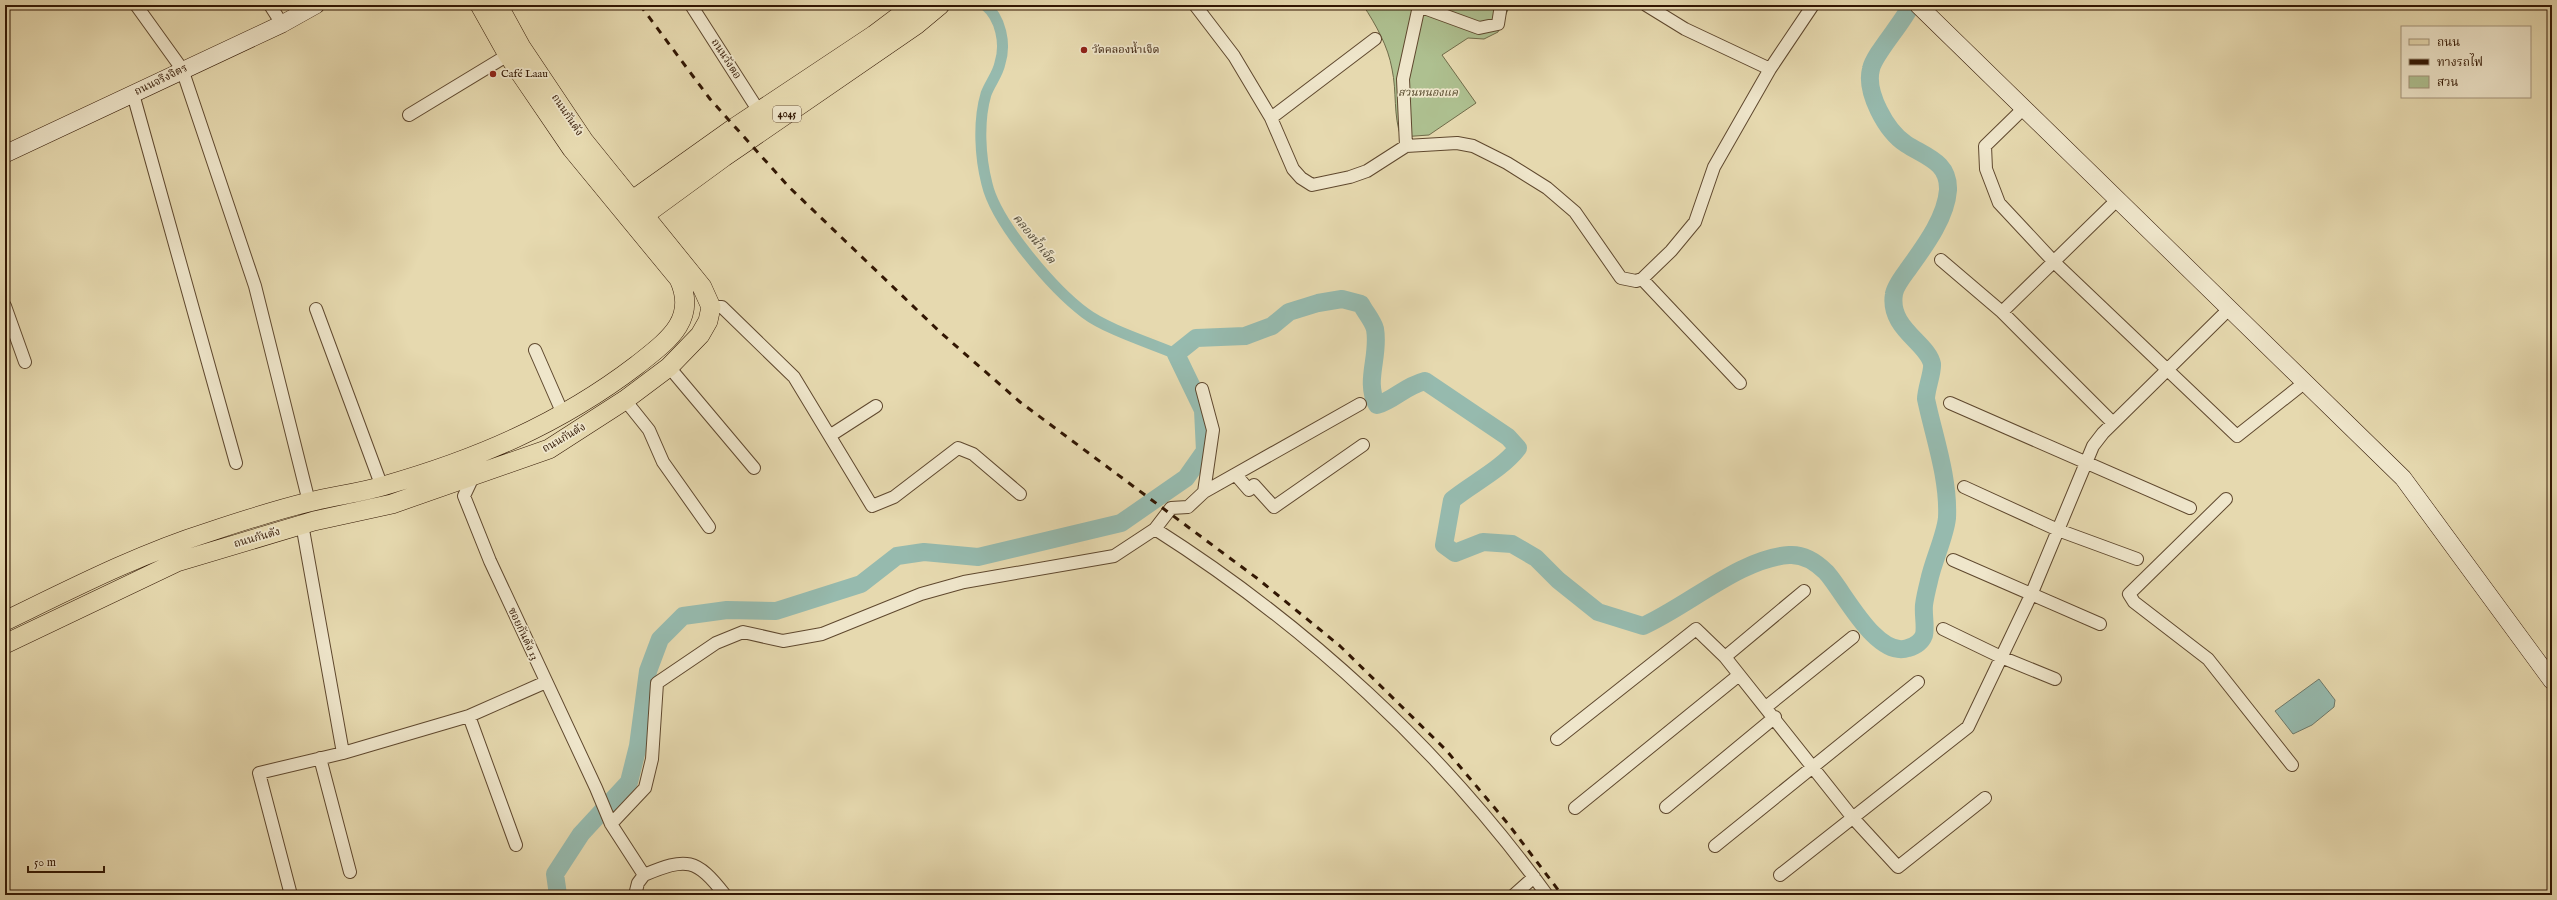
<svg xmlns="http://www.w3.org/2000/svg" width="2557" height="900" font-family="'IM FELL English','Noto Serif Thai',serif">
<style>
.green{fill:#aec090;stroke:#706c4a}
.water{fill:#96baae;stroke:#6e796a}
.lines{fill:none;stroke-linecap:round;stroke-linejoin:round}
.canal{stroke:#96baae;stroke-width:11}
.river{stroke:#96baae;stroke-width:18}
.street-casing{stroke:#5f482e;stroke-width:14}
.secondary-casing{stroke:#321703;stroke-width:18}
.primary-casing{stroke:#321703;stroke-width:20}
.street{stroke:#efe6cb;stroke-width:12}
.secondary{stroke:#efe6cb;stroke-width:17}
.primary{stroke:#e6d9af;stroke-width:19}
.rail{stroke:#321703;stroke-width:3;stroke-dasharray:7 7;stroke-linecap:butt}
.poi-dot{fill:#8f2418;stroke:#efe6cb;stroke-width:1.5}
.labels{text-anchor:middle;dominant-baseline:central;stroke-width:3.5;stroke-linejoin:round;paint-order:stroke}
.shield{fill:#efe6cb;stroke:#6b553f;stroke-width:1}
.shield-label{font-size:10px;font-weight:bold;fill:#321703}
.poi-label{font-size:11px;fill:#321703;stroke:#efe6cb;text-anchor:start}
.street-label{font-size:11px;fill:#321703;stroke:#efe6cb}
.park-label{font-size:11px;font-style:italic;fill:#574a2d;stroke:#efe6cb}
.water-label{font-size:12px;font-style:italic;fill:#504836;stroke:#efe6cb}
</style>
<rect width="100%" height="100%" fill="#e6d9af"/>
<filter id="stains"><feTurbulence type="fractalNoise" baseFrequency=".005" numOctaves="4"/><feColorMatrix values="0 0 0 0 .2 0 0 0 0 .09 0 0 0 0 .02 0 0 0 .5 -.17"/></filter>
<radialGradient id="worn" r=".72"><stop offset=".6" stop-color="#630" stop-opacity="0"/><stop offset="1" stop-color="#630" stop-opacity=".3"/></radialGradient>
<path class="green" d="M1363 5H1510L1498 32 1484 39 1468 38 1442 55 1476 103 1429 135 1401 137C1393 115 1397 92 1392 69 1388 46 1376 25 1363 5Z"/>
<path class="water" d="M2319 679 2335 700 2334 707 2312 725 2293 734 2275 711Z"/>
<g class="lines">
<path class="canal" d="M985 5C1001 18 1006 44 1000 63 998 74 990 83 986 94 978 121 980 157 987 184 996 223 1053 289 1085 313 1106 329 1150 343 1176 354"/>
<path class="river" d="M558 895 555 874 581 834 629 782 638 746 648 671 660 639 683 616 727 610 776 611 861 584 897 556 924 552 978 557 1121 523 1186 478 1205 451 1203 410 1176 354 1196 338 1245 336 1272 326 1289 312 1318 303 1342 299 1361 304C1365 312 1373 321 1375 329 1380 356 1364 381 1377 405 1396 399 1403 387 1425 381L1508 437 1518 448C1502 469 1473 483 1452 500L1444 545 1455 553 1483 542 1512 544 1536 558 1558 580 1598 612 1643 626C1688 606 1741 558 1789 555 1803 554 1816 562 1826 572 1843 590 1876 659 1908 648 1915 646 1921 643 1924 635 1926 626 1923 615 1924 605 1925 597 1927 589 1929 581 1933 561 1945 537 1947 518 1949 478 1934 437 1926 399 1926 389 1933 372 1932 364 1928 343 1888 328 1894 294 1895 286 1904 275 1909 268 1924 247 1946 218 1948 190 1949 162 1926 157 1906 144 1886 131 1865 92 1871 69 1874 54 1903 23 1911 5"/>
<defs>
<path id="street" d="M136 5 182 69 255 286 309 502
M270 5 282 24
M691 5 760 113
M1195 5 1234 56 1271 118 1293 169 1301 178 1312 185 1350 177 1367 171 1406 146 1457 143 1473 146 1507 163 1547 188 1575 212 1621 278 1636 281 1642 279 1671 251 1695 222 1714 167 1770 69 1813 5
M1416 5 1479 28 1498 24 1501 5
M1646 5 1685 29 1770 69
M133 94 236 463
M2024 108 1985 146 1986 169 1999 203 2054 262 2237 436 2304 383
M409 115 508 55
M1271 118 1375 39
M1406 146 1403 79 1419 6
M1941 260 2002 312 2113 423
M1642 279 1740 383
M5 306 25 362
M711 307H722L794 377 872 506 894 497 958 448 973 454 1020 494
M316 309 382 487
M2002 312 2118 199
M535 350 563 414
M669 367 754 468
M625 400 649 430 663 462 709 527
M1950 403 2190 508
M831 435 876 406
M1236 475 1249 490 1254 485 1274 507 1363 445
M473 477 464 496 490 561 596 788 611 824 644 875C687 857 696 858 725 895
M1964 487 2058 530 2137 559
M1204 492 1360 404
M2226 499 2129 594 2134 602 2208 659 2292 765
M302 524 343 753
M1155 529 1171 508 1188 507 1204 492 1213 430 1202 389
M1953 560 2100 624
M1943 629 2001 657 2055 679
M1725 657 1804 591
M1766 707 1853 637
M469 716 516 845
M1557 739 1696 629 1725 657 1853 818 1898 867 1985 798
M320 758 350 872
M1666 807 1775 717
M1575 808 1739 675
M611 824 645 788 652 759 657 683 716 643 743 632 783 641 822 634 921 594 964 582 1114 556 1155 529C1306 625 1441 749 1547 895
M1715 846 1918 682
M1780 875 1968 727 2031 595 2093 446 2103 433 2229 309
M291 895 259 773 343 753 469 716 546 682
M635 895 638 883 644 875
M1514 895 1534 877"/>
<path id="secondary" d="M1918 5 2403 478 2552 681
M5 154 282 24 316 5"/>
<path id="primary" d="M623 207 734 128 874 35 914 5
M635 222 724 157 916 25 940 5
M5 621C71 589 139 554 209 532 242 521 276 510 309 502 333 496 359 493 383 486 475 460 560 424 637 365 667 341 698 320 679 279L572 149 508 55 480 5
M5 644 177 562 314 521 392 504 549 449 625 400 669 367 700 335 708 321 711 307 702 287 584 141 521 47 498 5"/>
</defs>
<use href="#street" class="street-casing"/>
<use href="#secondary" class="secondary-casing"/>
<use href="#primary" class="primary-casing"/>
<use href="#street" class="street"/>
<use href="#secondary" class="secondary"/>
<use href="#primary" class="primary"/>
<path class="rail" d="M640 5 710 99 789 187 940 332 1020 402 1258 579 1340 646 1446 750 1509 825 1562 895"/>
</g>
<g class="poi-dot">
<circle cx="1084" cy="50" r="4"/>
<circle cx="493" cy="74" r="4"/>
</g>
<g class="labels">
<rect class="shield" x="773" y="106" width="28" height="16" rx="3"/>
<g class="shield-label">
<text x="787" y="114">4045</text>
</g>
<g class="poi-label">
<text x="1092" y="50">วัดคลองน้ำเจ็ด</text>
<text x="501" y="74">Café Laau</text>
</g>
<g class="street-label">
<text transform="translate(726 59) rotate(57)">ถนนวังตอ</text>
<text transform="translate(161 80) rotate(-26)">ถนนจริงจิตร</text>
<text transform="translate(567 115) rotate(56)">ถนนกันตัง</text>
<text transform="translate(564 438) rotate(-30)">ถนนกันตัง</text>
<text transform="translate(257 538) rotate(-16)">ถนนกันตัง</text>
<text transform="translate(523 634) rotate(65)">ซอยกันตัง 13</text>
</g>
<g class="park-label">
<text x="1428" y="93">สวนหนองแค</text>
</g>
<g class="water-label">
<text transform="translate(1034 239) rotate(51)">คลองน้ำเจ็ด</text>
</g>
</g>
<rect width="2557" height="900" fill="none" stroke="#e6d9af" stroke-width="20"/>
<rect x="6" y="6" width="2545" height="888" fill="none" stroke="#321703" stroke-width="2"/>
<rect x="10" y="10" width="2537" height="880" fill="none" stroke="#321703"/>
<rect x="2401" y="26" width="130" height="72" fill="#efe6cb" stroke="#a3937b"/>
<rect x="2409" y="39" width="20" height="6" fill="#e6d9af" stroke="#a3937b"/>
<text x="2437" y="46" font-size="12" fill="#321703">ถนน</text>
<rect x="2409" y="59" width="20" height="6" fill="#321703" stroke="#a3937b"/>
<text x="2437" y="66" font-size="12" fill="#321703">ทางรถไฟ</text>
<rect x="2409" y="76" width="20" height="12" fill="#aec090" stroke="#a3937b"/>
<text x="2437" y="86" font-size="12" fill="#321703">สวน</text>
<path d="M28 866v6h76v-6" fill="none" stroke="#321703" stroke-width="2"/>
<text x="34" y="866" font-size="12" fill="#321703" stroke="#efe6cb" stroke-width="3" paint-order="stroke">50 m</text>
<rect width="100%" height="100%" filter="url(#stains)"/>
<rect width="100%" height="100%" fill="url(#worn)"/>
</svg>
